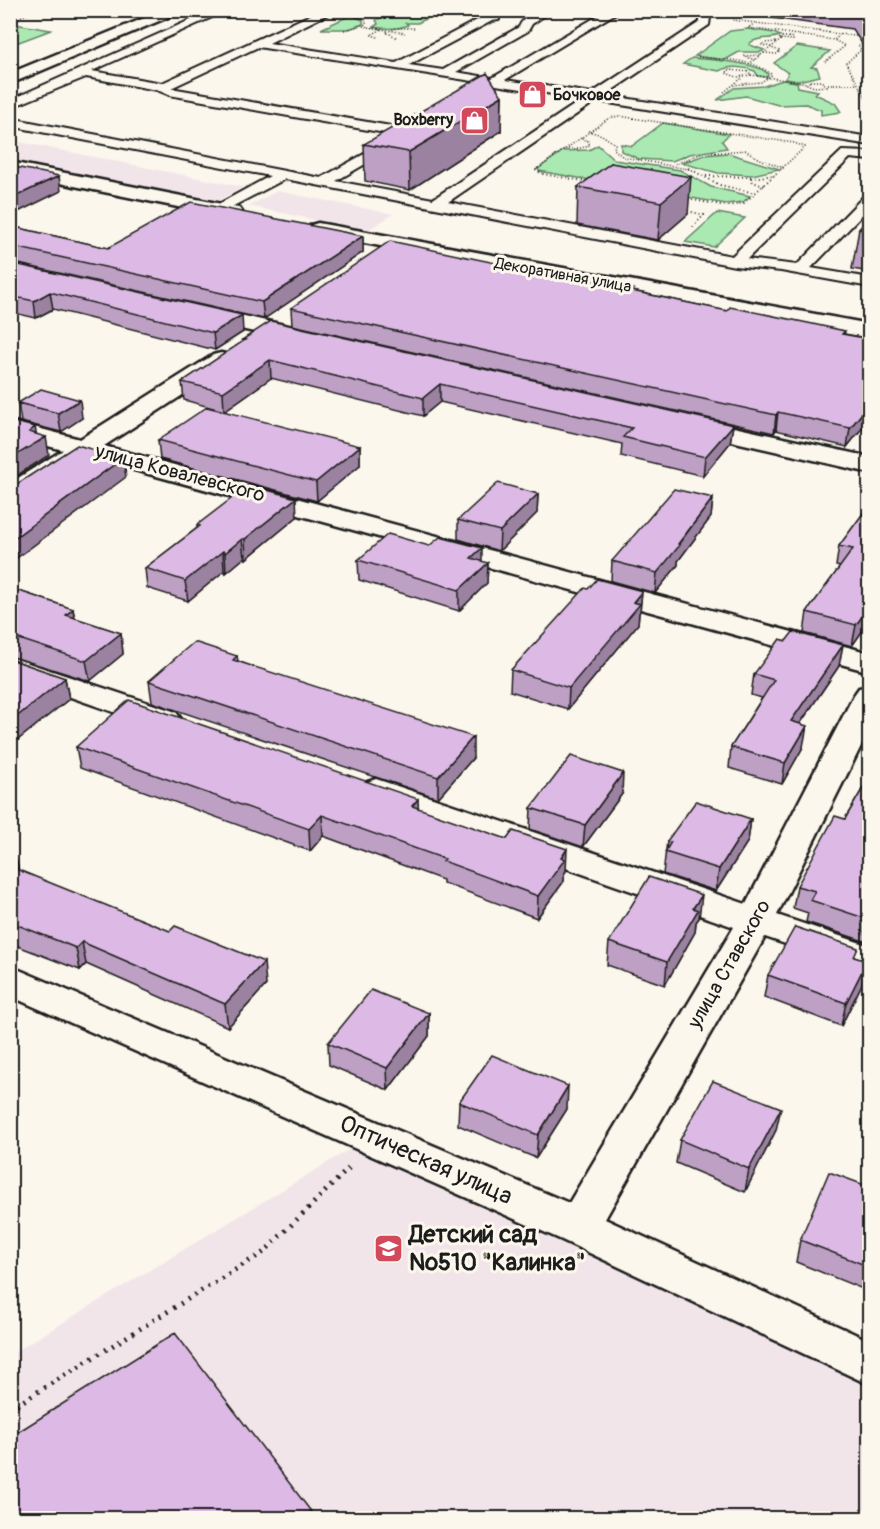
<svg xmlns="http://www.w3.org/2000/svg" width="880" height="1529" font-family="Pangolin,sans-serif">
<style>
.built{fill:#f2e5ea}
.green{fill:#aaeab2;stroke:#638367;stroke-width:1.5}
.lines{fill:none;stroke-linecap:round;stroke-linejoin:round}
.service-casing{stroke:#1c1c1c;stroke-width:4}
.minor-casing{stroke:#1c1c1c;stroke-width:5}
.tertiary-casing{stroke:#1c1c1c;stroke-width:5}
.path-far2{stroke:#1c1c1c;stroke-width:1.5;stroke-dasharray:1 2;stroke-linecap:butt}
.path-far1{stroke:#1c1c1c;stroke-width:2;stroke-dasharray:1 3;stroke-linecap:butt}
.path{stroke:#1c1c1c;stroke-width:5;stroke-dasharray:2 6;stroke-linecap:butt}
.service{fill:#fbf7ec;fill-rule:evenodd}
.minor{fill:#fbf7ec;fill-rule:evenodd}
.tertiary{fill:#fbf7ec;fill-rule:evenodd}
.wall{fill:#bea0c5;stroke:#1c1c1c;stroke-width:1.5}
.shaded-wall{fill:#9b82a0;stroke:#1c1c1c;stroke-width:1.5}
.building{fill:#ddbae5;stroke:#1c1c1c;stroke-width:1.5}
.labels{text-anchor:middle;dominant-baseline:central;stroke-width:6;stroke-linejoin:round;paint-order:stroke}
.far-poi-label{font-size:16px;font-weight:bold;fill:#1c1c1c;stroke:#fbf7ec;text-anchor:start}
.far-street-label{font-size:16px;fill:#1c1c1c;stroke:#fbf7ec}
.street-label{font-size:20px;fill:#1c1c1c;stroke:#fbf7ec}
.near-street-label{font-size:24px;fill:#1c1c1c;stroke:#fbf7ec}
.near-poi-label{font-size:24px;font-weight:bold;fill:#1c1c1c;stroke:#fbf7ec;text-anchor:start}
</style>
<rect width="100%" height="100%" fill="#fbf7ec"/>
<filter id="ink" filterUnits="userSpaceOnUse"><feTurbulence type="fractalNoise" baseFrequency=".0167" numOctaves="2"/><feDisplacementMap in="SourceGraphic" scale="12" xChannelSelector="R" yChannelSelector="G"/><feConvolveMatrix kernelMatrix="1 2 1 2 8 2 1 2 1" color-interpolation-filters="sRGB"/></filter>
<g filter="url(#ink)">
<path class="built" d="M10 140 243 187 212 204 11 162Z
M277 191 393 214 367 231 249 206Z
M360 1143 869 1376V1518H11V1354Z"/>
<path class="green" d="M395 10H436L440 11 418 23H406L408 25C397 30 385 29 373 27L378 24 376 20Z
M351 15 363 20V24L349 29H321Z
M14 24 51 30 11 45V25Z
M748 29 774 33 780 36C770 40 759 36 750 43V45L764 50 761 52H739L725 60 695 56 730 31Z
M797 46 830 51 811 67 817 68 820 76 798 81 785 79 788 73 774 63Z
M692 58C709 60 758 62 768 74L767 77 758 76 755 71C744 67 729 65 719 71L683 64Z
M783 80 797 82 798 87 818 91 815 94 835 103 841 112 821 115V110L806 104 778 105 746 96 717 100 734 88 764 86Z
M663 123 729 134 722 141 727 148 690 154 672 161 639 159 621 151V144L632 146Z
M598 145 615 160 680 170 711 187 750 196 743 202 726 204 539 171 538 169 563 151 589 150Z
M728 153 779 169 752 175 718 173 682 163 705 155Z
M717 213 745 218 714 247 685 242Z"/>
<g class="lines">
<defs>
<path id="service" d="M213 10H228L92 71 162 83 321 10H336L269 43 396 63 481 18 454 10H475L499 16V20L492 21 409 65 443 70 519 27C525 14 539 10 552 10L532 24 528 31 456 72 492 78 608 10H621L505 80 592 93 700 22V16L677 10H718L710 18 709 25 605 95 870 137V145L596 101 448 202 732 256 842 151 870 152V160L850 158 747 259 797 265 865 195 870 194V207L811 268 870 278V287L781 271 735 266 285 179 220 213 213 209 215 206 270 176 10 126V118L321 178 393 138 399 142 398 145 336 181 433 199 583 99 496 85 490 88 485 83 258 47 171 88 408 129 414 133 408 137 169 95 157 90 86 77 10 108V100Z"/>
<path id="minor" d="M10 162 232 206 239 208 242 212 239 216 232 218 10 173Z
M318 223 870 324V338L311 233 308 229 311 225Z
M200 306 315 332 318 337 315 342 307 344 192 318 189 313 192 308Z
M221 353 229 355 232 360 229 365 104 446 870 653V672L87 457 19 501 10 503V483L63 450 10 436V421L80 439 213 355Z
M688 417 870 457V473L679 429 676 424 679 419Z
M10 657 176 712 181 719 176 726 165 729 154 726 10 676Z
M870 686V728L777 915 870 946V973L765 937 605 1219 870 1341V1385L562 1240 10 996V966L569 1203 734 927 364 797 359 790 364 783 376 779 388 783 746 904 854 695 859 688Z"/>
<path id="tertiary" d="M164 10H185L10 84V73Z"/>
</defs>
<use href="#service" class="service-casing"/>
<use href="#minor" class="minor-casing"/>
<use href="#tertiary" class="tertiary-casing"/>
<path class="path-far2" d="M733 20 870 38
M10 21 36 10
M755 23 748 28 834 40 840 35
M363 26 405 33
M344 30 366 24V20L354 15
M378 37 371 35 382 29
M396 37 386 32 397 28H415
M782 37H791L793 40 779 39Z
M864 42 859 46 861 50 846 63 870 105
M771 47 762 45V43L778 42
M764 53 777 54 780 51 771 48
M698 57C722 60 753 58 772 75L761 82 734 85
M755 60 744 56 761 55
M825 62 845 46 834 40
M749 64 781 40
M729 70 749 72 751 75 737 77 726 73Z
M751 75 807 83
M810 81H821L827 86 814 87 807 84Z
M828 84H857
M724 92 742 78
M588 131 602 135 615 144 614 149 623 157 693 170
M565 149H578L590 145 588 141 580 138
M745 150 760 159 784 168
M675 164 700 154 745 150
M536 170 609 118 619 116 794 143 805 147 780 170"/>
<path class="path-far1" d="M538 168 535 170 543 174 727 206 744 203 782 168
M688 168 720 185 755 193
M706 176 753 177
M764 186 753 182 751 178 775 175
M684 210 704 215 693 227"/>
<path class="path" d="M10 1409 264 1252 350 1167"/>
<use href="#service" class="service"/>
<use href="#minor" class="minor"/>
<use href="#tertiary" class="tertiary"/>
</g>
<path class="wall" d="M719 10H870V39L863 45 852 29 720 11Z
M502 96 501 131 410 190 365 181 364 144Z
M611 163 688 214 658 240 577 225 578 187Z
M870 217V272L852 269 859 229Z
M10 226 108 248 363 236V252L264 319 10 262Z
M10 263 243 332 215 350 53 309 36 318 10 312Z
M633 291 727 311 845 331 844 334 870 339V418L847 447 776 430 774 433 292 325 291 308Z
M242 340 733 425 730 443 703 476 621 456 622 444 440 402 423 416 271 378 224 411 184 400 182 382 242 342Z
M18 403 82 418 61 432 21 422Z
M158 440 360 446V465L317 501 160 459Z
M538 494 537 513 499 551 458 539V520Z
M713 498 711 517 678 561V565L655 593 611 581 612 561Z
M870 504V620L852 646 804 633 807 612 840 567 836 566 839 546Z
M297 517 246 559 244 558 226 573 224 571 188 601 147 588 145 568 197 528V525Z
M358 560 488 563 487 583 459 611 359 580Z
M10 588 73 609 75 618 121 633 123 654 90 681 10 656Z
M588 589 642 591 640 611 639 613 638 624 568 709 510 691 511 670Z
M237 656 238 661 473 758 438 798 152 702 149 681Z
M10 659 65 678 69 699 14 743 10 742Z
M839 666 800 724 803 747 782 784 729 768 731 747 762 698 751 695 754 674Z
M76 747 419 809 566 871 564 874V881L537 918 443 883V880L323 836 310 851 80 768Z
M870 776V936L867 942 806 922 808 913 793 908 797 886 845 819Z
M622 794 583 847 530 829 531 808Z
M751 819 748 841 716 891 663 874 667 841Z
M10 860 17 862 18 870 266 985 228 1027 86 964 80 970 10 943Z
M699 918 696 922 695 932 665 985 607 965 609 942Z
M856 958 867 961 862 984 841 1026 764 997 768 975Z
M429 1013V1036L388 1090 329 1065 328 1043Z
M459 1102 567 1109 536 1158 458 1125Z
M776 1130 745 1192 676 1163 680 1140Z
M870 1187V1292L796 1262 800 1240Z"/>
<path class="shaded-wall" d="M870 18V39L863 45 866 21Z
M502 96 501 131 410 190 409 152Z
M59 176 61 191 10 216V199Z
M691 177 688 214 658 240 661 202Z
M363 236V252L264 319 262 302Z
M50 292 53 309 36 318 34 301Z
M242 315 243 332 215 350 213 333Z
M270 360 271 378 224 411 223 392Z
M440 384V402L423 416V398Z
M80 400 82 418 61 432 58 413Z
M870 403V418L847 447 850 428Z
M778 412 776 430 774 433 776 415Z
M733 425 730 443 703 476 705 457Z
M35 427 38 442 46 437 49 455 10 480V459L29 432Z
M360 446V465L317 501 316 482Z
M123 458 126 477 10 563V541Z
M538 494 537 513 499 551 500 531Z
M296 498 297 517 246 559 245 539Z
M713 498 711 517 678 561V565L655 593 657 573Z
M242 539 244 558 226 573 225 553Z
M482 548V568L471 558Z
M223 551 224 571 188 601 185 581Z
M488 563 487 583 459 611V590Z
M642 591 640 611 639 613 638 624 568 709 569 688Z
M870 605V620L852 646 856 625Z
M73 609 76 629 66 615Z
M121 633 123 654 90 681 86 661Z
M843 645 839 666 787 743 791 721Z
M65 678 69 699 14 743 10 722Z
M807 726 803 747 782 784 785 763Z
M473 737V758L438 798V777Z
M623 773 622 794 583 847 585 825Z
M418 799 419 820 412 806Z
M322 815 323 836 310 851 309 829Z
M751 819 748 841 716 891 719 869Z
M567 849 566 871 564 874V881L537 918 538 896Z
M17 862 21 884 11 867Z
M702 895 699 918 696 922 695 932 665 985 667 962 693 908Z
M870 928V936L867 942Z
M82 942 86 964 80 970 76 948Z
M867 961 862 984 841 1026 846 1003Z
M264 962 266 985 228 1027 225 1004Z
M429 1013V1036L388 1090 387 1068Z
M568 1086 567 1109 536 1158 538 1135Z
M781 1108 776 1130 745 1192 749 1169Z"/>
<path class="building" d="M859 10H870V18L866 21Z
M487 73 502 96 409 152 364 144Z
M611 163 691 177 661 202 578 187Z
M10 166 59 176 10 199Z
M191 202 363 236 262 302 10 246V226L108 248Z
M870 217V231L859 229Z
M390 241 539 272 591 282 593 280 634 289 631 291 727 311 730 307 808 323 845 331 842 334 870 339V403L850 428 778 412 776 415 291 308Z
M10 263 242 315 213 333 50 292 34 301 10 296Z
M271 321 733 425 705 457 623 437 632 428 440 384 423 398 270 360 223 392 182 382 245 340H242Z
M41 389 80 400 58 413 18 403Z
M207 407 360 446 316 482 158 440Z
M10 421 35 427 29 432 46 437 10 459Z
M77 445 123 458 10 541V485L17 484Z
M498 483 538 494 500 531 458 520Z
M249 485 296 498 245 539H242L225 553 223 551 185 581 145 568 200 526 197 525Z
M674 489 713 498 678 544 680 545 657 573 612 561Z
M870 504V605L856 625 807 612 853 549 839 546Z
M388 534 429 546 440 537 482 548 471 558 488 563 459 590 358 560Z
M597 579 642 591 633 602 640 604 569 688 511 670 585 588 588 589Z
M10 588 73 609 66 615 121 633 86 661 10 636Z
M793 632 843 645 791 721 807 726 785 763 731 747 774 680 754 674 780 639 786 641Z
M194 642 237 656 233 660 473 737 438 777 149 681Z
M10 659 65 678 10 722Z
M129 700 418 799 412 806 507 839 513 831 567 849 561 858 565 859 538 896 443 861 445 859 322 815 309 829 76 747Z
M571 756 623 773 585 825 531 808Z
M870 776V920L810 900 815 891 797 886 835 816 845 819Z
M696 801 751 819 719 869 665 852 671 842 667 841Z
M10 860 17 862 11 867 170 931 175 926 264 962 225 1004 82 942 76 948 10 922Z
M649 877 702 895 693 908 698 910 667 962 609 942Z
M795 927 858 948 854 957 867 961 846 1003 768 975Z
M371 990 429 1013 387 1068 328 1043Z
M492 1055 568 1086 538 1135 459 1102Z
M713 1081 781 1108 749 1169 680 1140Z
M829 1172 870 1187V1267L800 1240Z
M175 1333 316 1518H10V1437Z"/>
</g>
<defs>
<symbol id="shop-square" viewBox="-11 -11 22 22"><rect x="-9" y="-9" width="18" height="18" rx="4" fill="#d1495b" stroke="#fbf7ec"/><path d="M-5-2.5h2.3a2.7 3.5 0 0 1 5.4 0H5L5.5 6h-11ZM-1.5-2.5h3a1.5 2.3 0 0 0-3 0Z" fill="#fff"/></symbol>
<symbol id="school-square" viewBox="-11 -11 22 22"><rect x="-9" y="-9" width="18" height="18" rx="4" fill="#d1495b" stroke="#fbf7ec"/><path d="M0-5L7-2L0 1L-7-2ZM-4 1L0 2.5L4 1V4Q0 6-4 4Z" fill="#fff"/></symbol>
</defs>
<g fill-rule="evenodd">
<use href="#shop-square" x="516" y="78" width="33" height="33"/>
<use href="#shop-square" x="458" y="104" width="33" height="33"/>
<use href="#school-square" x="372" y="1232" width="33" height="33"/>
</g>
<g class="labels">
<g class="far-poi-label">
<text x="553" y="95">Бочковое</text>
<text x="453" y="120" text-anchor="end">Boxberry</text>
</g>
<g class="far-street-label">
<text transform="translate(563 275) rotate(10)">Декоративная улица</text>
</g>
<g class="street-label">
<text transform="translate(180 473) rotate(15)">улица Ковалевского</text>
<text transform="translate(729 964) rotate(-60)">улица Ставского</text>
</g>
<g class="near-street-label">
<text transform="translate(426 1160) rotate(24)">Оптическая улица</text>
</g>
<g class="near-poi-label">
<text x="409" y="1234">Детский сад<tspan x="409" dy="28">№510 "Калинка"</tspan></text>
</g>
</g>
<rect width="880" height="1529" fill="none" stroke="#fbf7ec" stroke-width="36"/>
<rect x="18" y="18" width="844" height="1493" fill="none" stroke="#1c1c1c" stroke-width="2" filter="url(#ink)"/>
</svg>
